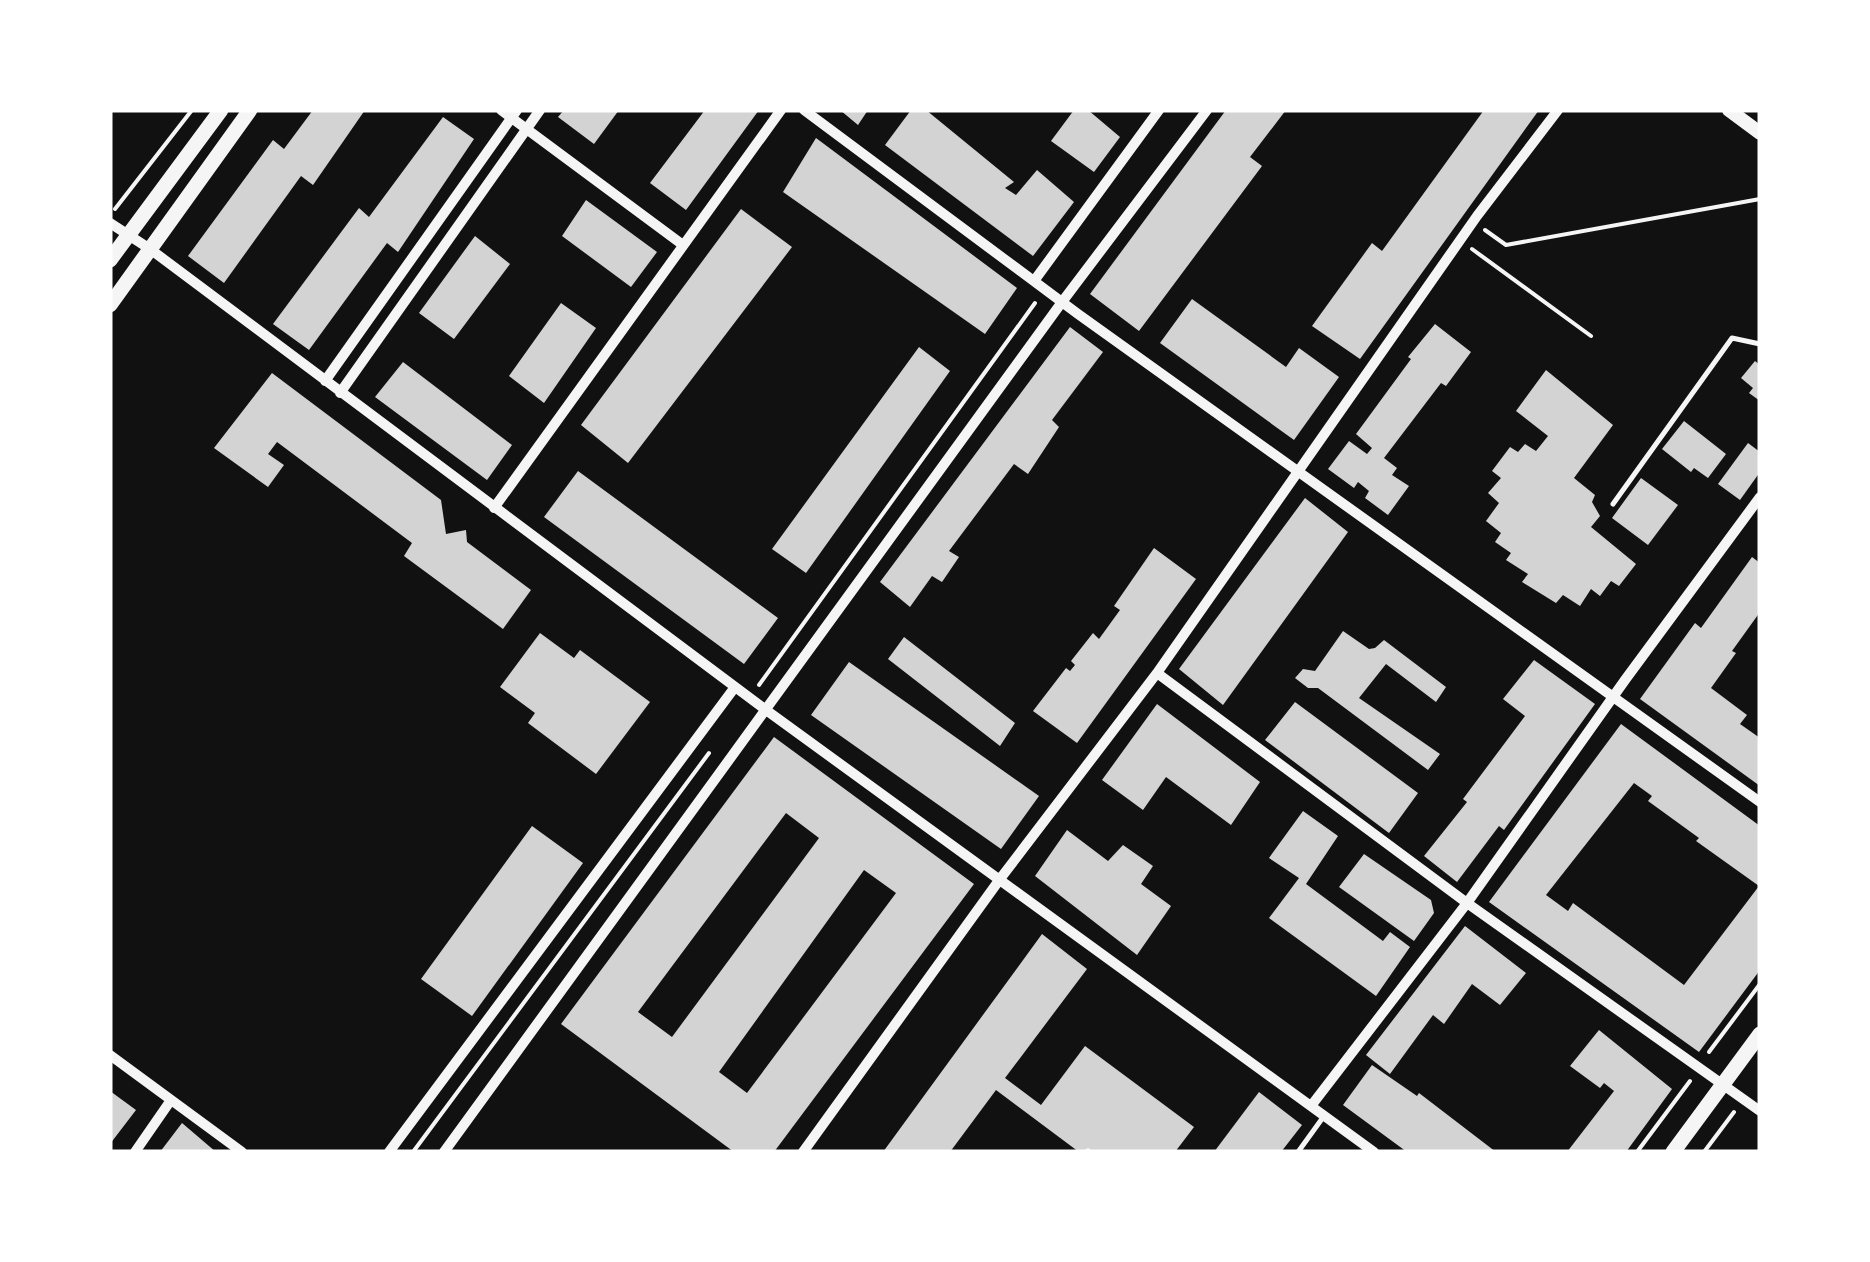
<svg xmlns="http://www.w3.org/2000/svg" width="1870" height="1262" font-family="Figtree,sans-serif">
<style>
.building{fill:#d3d3d3;fill-rule:evenodd}
.lines{fill:none;stroke-linecap:round;stroke-linejoin:round}
.path{stroke:#f5f5f5;stroke-width:4}
.service{stroke:#f5f5f5;stroke-width:5}
.minor{stroke:#f5f5f5;stroke-width:10}
.tertiary{stroke:#f5f5f5;stroke-width:14}
.secondary{stroke:#f5f5f5;stroke-width:15}
</style>
<rect width="100%" height="100%" fill="#111"/>
<path class="building" d="M313 110H365L313 185 301 176 224 283 188 256 273 140 284 149Z
M564 110H619L594 144 558 117Z
M705 110H759L686 210 650 183Z
M840 110H868L858 125Z
M911 110H926L1014 182 1005 188 1016 195 1037 170 1074 202 1033 256 885 145Z
M1074 110H1088L1120 137 1094 172 1051 141Z
M1226 110H1286L1250 157 1262 166 1139 331 1090 294Z
M1484 110H1539L1360 359 1312 326 1372 243 1382 251Z
M443 117 474 139 398 252 387 243 309 350 273 324 359 208 369 217Z
M816 138 1017 288 985 334 783 192Z
M586 200 657 252 631 287 562 236Z
M741 209 792 247 628 463 581 425Z
M475 236 510 264 454 339 419 313Z
M1192 299 1286 367 1299 348 1339 377 1294 440 1160 343Z
M561 303 596 328 544 403 509 376Z
M1435 324 1471 352 1446 386 1441 383 1384 458 1397 468 1392 475 1409 486 1388 515 1365 498 1369 491 1358 482 1354 488 1328 469 1349 441 1367 454 1372 448 1356 434 1411 359 1408 357Z
M1070 327 1103 352 1052 420 1059 427 1028 474 1014 464 949 551 959 557 942 582 932 576 910 607 880 582Z
M919 347 950 371 806 573 772 549Z
M1755 361 1760 365V401L1749 393 1753 388 1741 378Z
M403 362 512 445 487 480 375 397Z
M1546 370 1613 425 1574 478 1595 495 1592 502 1600 516 1591 527 1636 564 1619 586 1611 581 1600 596 1591 589 1580 606 1563 595 1556 603 1522 582 1528 574 1506 560 1511 553 1495 542 1501 533 1486 521 1499 503 1488 493 1501 478 1492 471 1510 447 1518 452 1525 444 1536 451 1548 436 1516 411Z
M272 373 441 500 446 534 466 530 467 542 531 590 503 629 404 556 412 543 277 442 268 454 284 465 268 487 214 448Z
M1684 421 1726 454 1708 478 1694 468 1691 472 1662 449Z
M1748 443 1760 452V472L1740 500 1718 484Z
M578 471 778 618 744 664 544 517Z
M1641 478 1678 505 1648 545 1612 518Z
M1305 498 1348 532 1223 705 1179 669Z
M1154 548 1196 579 1077 743 1033 711 1066 668 1070 671 1075 665 1071 661 1093 633 1099 639 1120 610 1114 606Z
M1752 557 1760 563V612L1732 651 1736 653 1711 688 1747 715 1740 724 1760 738V786L1640 699 1695 623 1701 628Z
M1343 631 1369 649 1375 648 1384 640 1446 687 1436 702 1386 664 1359 698 1440 754 1428 770 1318 688H1308L1295 678 1303 669 1315 671Z
M540 633 574 658 580 650 650 702 596 774 528 723 535 713 500 687Z
M904 637 1015 723 1000 746 888 659Z
M1534 660 1595 704 1504 830 1499 826 1457 882 1424 856 1467 802 1463 799 1525 716 1503 699Z
M849 662 1039 796 1001 849 811 715Z
M1295 702 1418 793 1389 833 1265 740Z
M1157 704 1260 782 1231 825 1166 777 1143 810 1102 780Z
M1621 724 1760 826V970L1699 1052 1489 902ZM1634 783 1652 796 1648 801 1699 838 1696 841 1759 886 1684 985 1573 903 1568 911 1546 895Z
M774 737 974 884 774 1152H734L561 1024ZM786 813 819 838 672 1037 638 1012ZM864 870 896 893 747 1093 719 1072Z
M1303 811 1338 836 1306 884 1383 941 1390 932 1410 947 1376 996 1269 918 1299 878 1269 858Z
M532 826 583 863 472 1016 421 979Z
M1067 830 1108 861 1123 845 1153 866 1141 884 1171 906 1137 955 1035 876Z
M1364 854 1431 900 1434 913 1414 941 1339 887Z
M1465 926 1526 973 1500 1005 1472 984 1444 1024 1433 1015 1390 1074 1366 1055Z
M1042 934 1087 969 1005 1078 1041 1105 1085 1046 1194 1127 1175 1152H1079L996 1090 950 1152H883Z
M1599 1030 1672 1089 1626 1152H1567L1614 1091 1604 1083 1600 1088 1570 1066Z
M1372 1065 1417 1096 1419 1093 1496 1152H1407L1343 1105Z
M110 1091 136 1110 110 1144Z
M1259 1092 1302 1125 1281 1152H1214Z
M182 1123 216 1152H160Z"/>
<g class="lines">
<path class="path" d="M115 209 192 110
M1485 230 1506 245 1760 199
M1472 249 1591 336
M759 685 1035 303
M1709 1052 1760 984
M413 1152 709 753
M1086 1152 1088 1150
M1637 1152 1690 1081
M1704 1152 1734 1112"/>
<path class="service" d="M1613 504 1732 338 1760 344
M1298 1152 1324 1116"/>
<path class="minor" d="M501 110 683 245
M804 110 1078 314 1760 802
M110 223 150 249 766 710 1374 1152
M1034 281 1159 110
M325 381 517 110
M340 393 540 110
M494 508 781 110
M1157 673 1467 903 1760 1111
M110 1055 242 1152
M1311 1106 1467 903 1625 680 1760 497
M135 1152 171 1100
M389 1152 735 687
M444 1152 1062 302 1207 110
M803 1152 1000 879 1157 673 1477 216 1558 110"/>
<path class="tertiary" d="M1729 110 1760 133"/>
<path class="secondary" d="M110 260 221 110
M110 305 250 110
M1673 1152 1760 1034"/>
</g>
<rect width="1870" height="1262" fill="none" stroke="#ffffff" stroke-width="225"/>
</svg>
